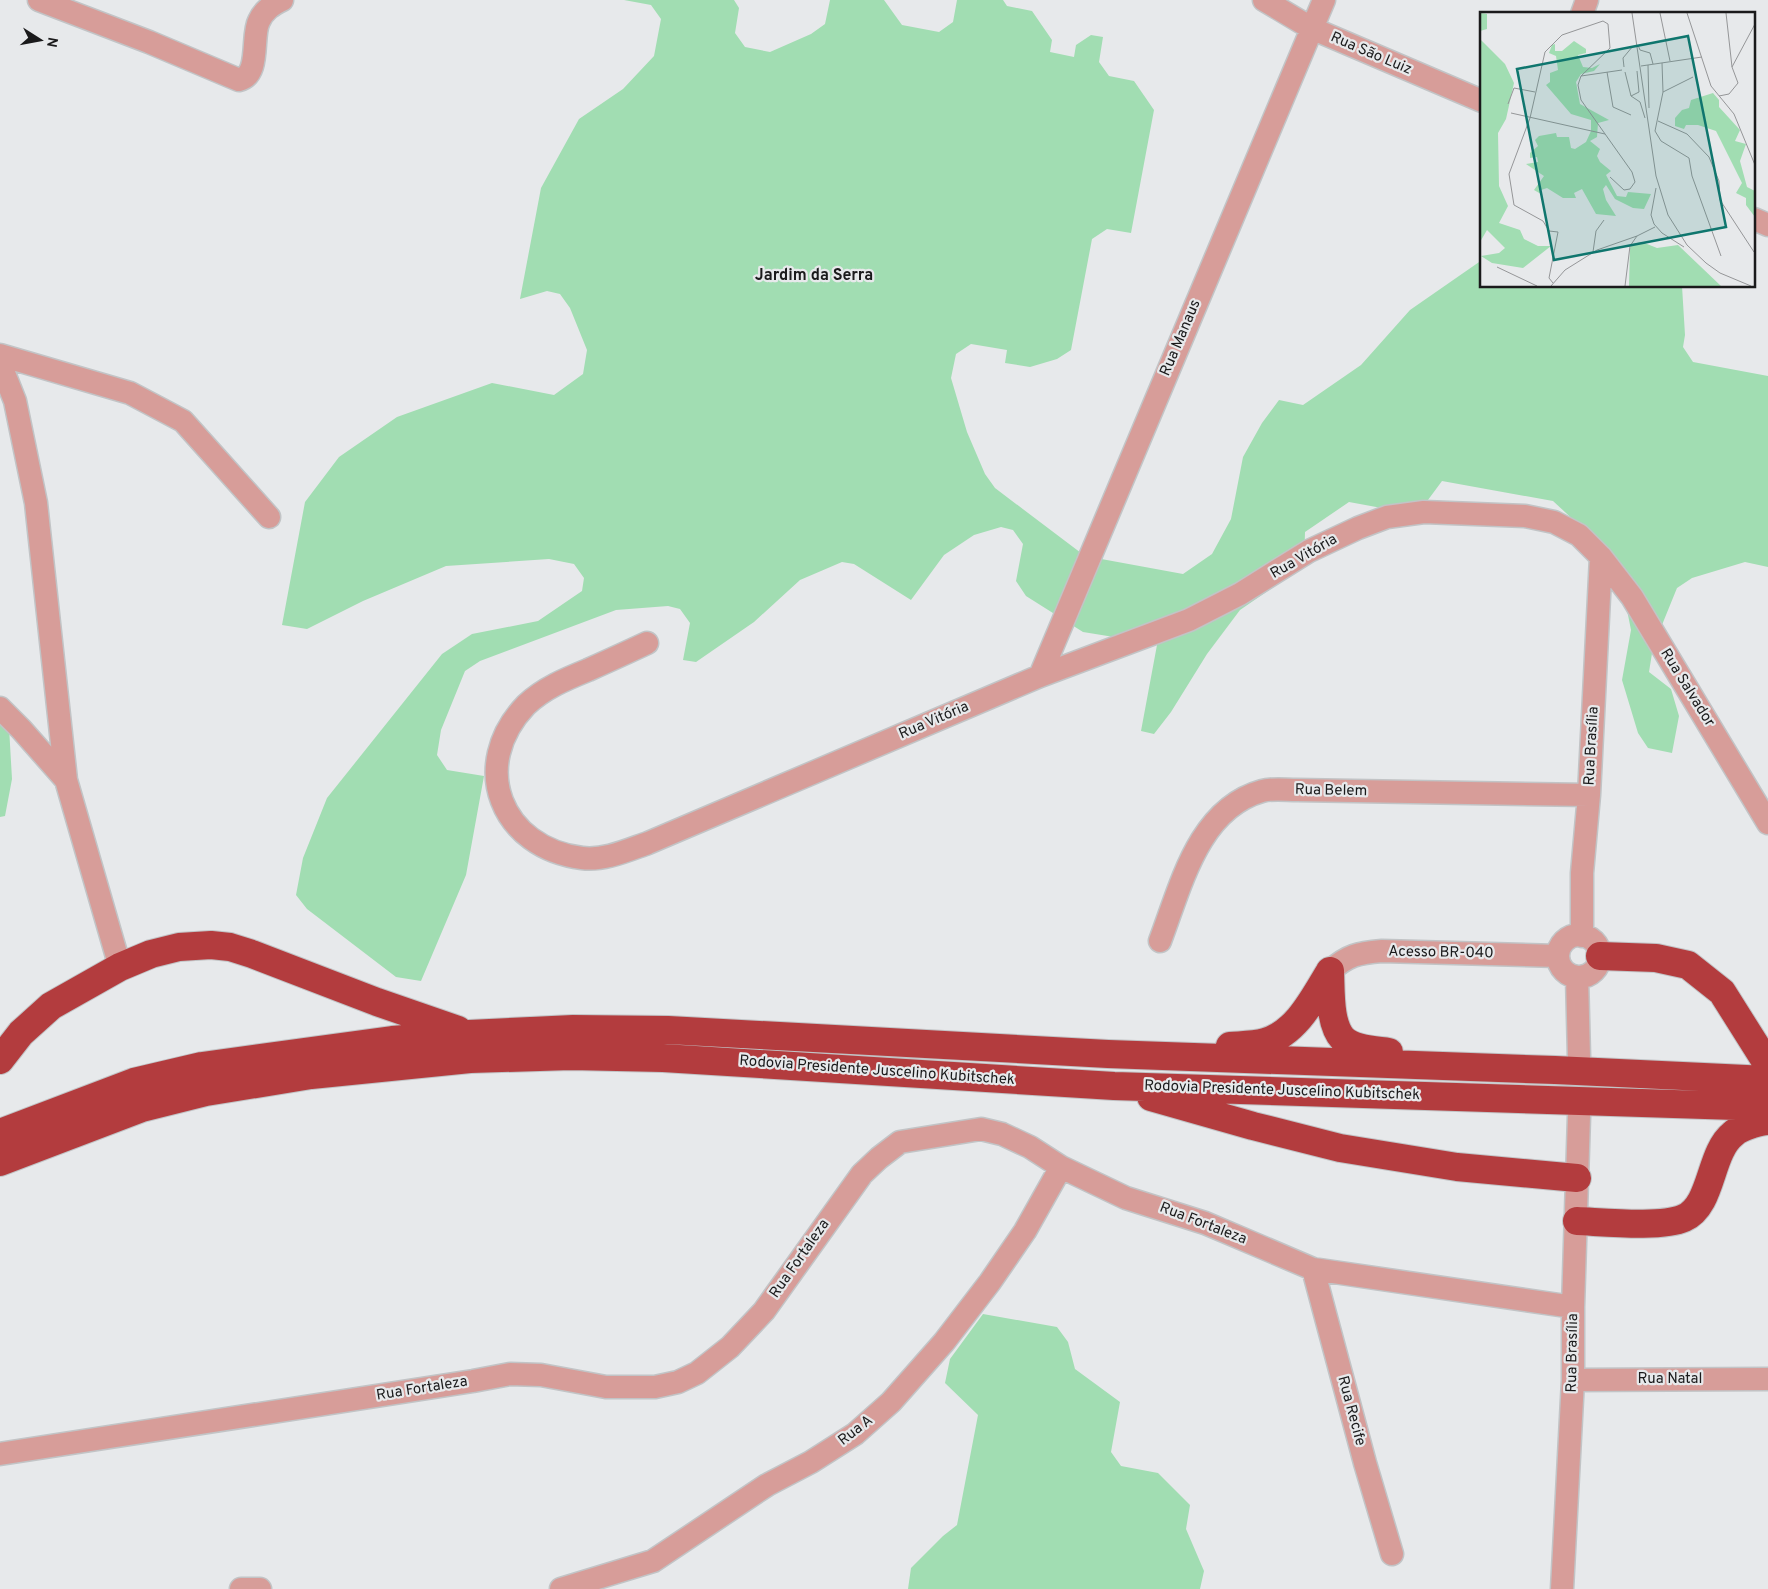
<svg xmlns="http://www.w3.org/2000/svg" width="1768" height="1589" font-family="Overpass,sans-serif">
<style>
.green{fill:#a1ddb2}
.lines{fill:none;stroke-linecap:round;stroke-linejoin:round}
.minor-casing{stroke:#c2c4c6;stroke-width:25}
.highway-casing{stroke:#c2c4c6;stroke-width:30}
.minor{stroke:#d79d99;stroke-width:22}
.highway{stroke:#b33c3e;stroke-width:28}
.labels{text-anchor:middle;dominant-baseline:central;stroke-width:4.5;stroke-linejoin:round;paint-order:stroke}
.street-label{font-size:15px;fill:#1a1a1b;stroke:#e7e9eb}
.neighbourhood-label{font-size:16px;font-weight:bold;fill:#1a1a1b;stroke:#e7e9eb}
.inset-road{fill:none;stroke:#959698;stroke-width:1}
.view{fill:#0f766e;fill-opacity:0.15;stroke:#0f766e;stroke-width:2.5}
.inset-edge{fill:none;stroke:#1a1a1b;stroke-width:2.5}
</style>
<rect width="100%" height="100%" fill="#e7e9eb"/>
<path class="green" d="M624 0H734L739 8 735 33 745 47 770 52 811 34 825 24 830 0H884L902 25 939 32 953 22 957 0H1003L1007 6 1032 11 1052 40 1050 52 1074 57 1076 45 1091 35 1103 37 1099 62 1109 76 1134 81 1154 110 1131 233 1107 229 1092 239 1071 350 1057 359 1030 367 1005 363 1007 350 971 344 956 354 951 378 967 432 985 474 995 488 1085 556 1183 574 1212 554 1231 519 1243 457 1262 423 1279 400 1303 405 1361 365 1410 310 1482 260V286H1682L1685 335 1683 347 1693 362 1768 376V567L1745 562 1692 578 1677 588 1653 647 1649 672 1671 689 1679 716 1672 753 1648 748 1638 733 1622 680 1631 630 1617 560 1553 501 1442 481 1425 504 1398 511 1349 502 1305 532 1304 566 1240 610 1207 654 1171 712 1154 734 1141 731 1157 645 1147 631 1120 638 1083 632 1026 596 1016 581 1023 544 1013 530 1001 527 974 535 944 555 911 600 854 564 842 562 800 580 754 622 696 662 683 660 690 623 680 609 668 606 616 610 480 661 465 671 441 730 437 755 447 770 484 776 466 875 421 981 396 977 307 909 296 895 303 858 327 798 442 654 472 634 538 621 582 591 584 578 574 564 549 559 446 566 363 601 307 629 282 625 305 502 339 457 397 417 492 383 554 395 583 374 587 350 570 308 560 294 547 291 520 299 541 188 579 119 623 89 654 56 661 19 651 5Z
M0 715 9 727 12 779 5 816 0 817Z
M983 1314 1057 1327 1068 1342 1075 1369 1120 1402 1111 1452 1121 1466 1158 1473 1190 1505 1186 1529 1204 1571 1200 1589H908L911 1568 943 1536 957 1525 978 1415 945 1383 950 1359Z"/>
<g class="lines">
<defs>
<path id="minor" d="M39 0 149 42 239 80C261 75 251 36 259 21 264 10 272 5 282 0
M1264 0 1311 28 1482 101
M1582 14 1587 0
M1754 219 1768 225
M0 355 130 393 183 421 269 517
M0 363 15 401 36 503 66 780
M647 643C628 652 608 661 588 670 566 679 544 688 526 705 468 766 501 848 582 858 604 861 628 850 648 843L1040 676 1189 620 1240 594 1309 551 1358 528 1387 517 1424 512 1525 516 1554 522 1579 535 1601 557 1632 597 1768 823
M1040 676 1324 0
M0 708 21 729 66 780 120 967
M1558 956a21 21 0 1 1 42 0a21 21 0 1 1-42 0Z
M1582 936V873L1589 795 1601 557
M1160 941C1181 886 1198 809 1262 791 1273 788 1286 790 1297 790L1589 795
M1330 971C1348 955 1358 953 1382 951L1558 956
M1577 977 1579 1057
M1313 1269 1365 1463 1392 1554
M1573 1380 1768 1379
M0 1454 473 1381 510 1374 541 1375 606 1387H655L678 1382 697 1373 730 1347 764 1311 862 1174 879 1158 900 1142 981 1129 1002 1134 1030 1147 1061 1167 1126 1198 1205 1223 1313 1269 1573 1307
M241 1589H260
M561 1589 653 1561 767 1485 811 1462 855 1434 891 1402 944 1342 990 1282 1025 1231 1061 1167
M1562 1589 1573 1380V1307L1579 1116"/>
<path id="highway" d="M1600 956 1656 958 1688 965 1722 992 1768 1065
M1330 971C1331 991 1329 1024 1343 1039 1354 1050 1375 1050 1389 1052
M1230 1046C1242 1045 1254 1045 1265 1042 1297 1033 1314 997 1330 971
M0 1060 21 1033 51 1006 120 967 151 954 179 947 211 945 230 947 252 954 377 1002 458 1030
M1151 1097 1253 1126 1340 1148 1457 1167 1577 1178
M0 1133 134 1082 202 1066 392 1040 469 1034 573 1029 668 1030 1108 1054 1555 1070 1768 1080
M0 1162 142 1108 206 1092 311 1075 470 1059 571 1056 663 1058 1114 1086 1768 1107
M1577 1221C1603 1222 1662 1228 1684 1218 1713 1205 1709 1153 1733 1134 1737 1130 1744 1127 1750 1125 1756 1123 1761 1121 1768 1121"/>
</defs>
<use href="#minor" class="minor-casing"/>
<use href="#highway" class="highway-casing"/>
<use href="#minor" class="minor"/>
<use href="#highway" class="highway"/>
</g>
<g class="labels">
<g class="street-label">
<text transform="translate(1371 54) rotate(23)">Rua São Luiz</text>
<text transform="translate(1181 338) rotate(-67)">Rua Manaus</text>
<text transform="translate(1304 557) rotate(-30)">Rua Vitória</text>
<text transform="translate(1687 688) rotate(58)">Rua Salvador</text>
<text transform="translate(934 721) rotate(-23)">Rua Vitória</text>
<text transform="translate(1592 746) rotate(-87)">Rua Brasília</text>
<text transform="translate(1331 791) rotate(1)">Rua Belem</text>
<text transform="translate(1441 953) rotate(1)">Acesso BR-040</text>
<text transform="translate(877 1071) rotate(4)">Rodovia Presidente Juscelino Kubitschek</text>
<text transform="translate(1282 1091) rotate(2)">Rodovia Presidente Juscelino Kubitschek</text>
<text transform="translate(1203 1224) rotate(21)">Rua Fortaleza</text>
<text transform="translate(800 1259) rotate(-55)">Rua Fortaleza</text>
<text transform="translate(1573 1353) rotate(-89)">Rua Brasília</text>
<text x="1670" y="1379">Rua Natal</text>
<text transform="translate(422 1389) rotate(-9)">Rua Fortaleza</text>
<text transform="translate(1351 1411) rotate(75)">Rua Recife</text>
<text transform="translate(856 1431) rotate(-38)">Rua A</text>
</g>
<g class="neighbourhood-label">
<text x="814" y="276">Jardim da Serra</text>
</g>
</g>
<g transform="translate(1480 12)">
<rect width="275" height="275" fill="#e7e9eb"/>
<path d="M0 1 7 2V17L0 19V27L25 52 34 71 26 107 18 121 19 174 28 194 19 211 40 218 44 227 58 234H71L43 256 12 251 1 244 19 241 25 236 7 218 0 230ZM94 29 106 37V41L98 43 103 55 112 56 120 52 114 59 101 62 96 70 100 92 129 108 118 111 117 125 110 129 120 137 117 144 120 150 131 159 126 163 137 184 146 185 148 180 171 182 164 197 153 196 135 187 126 173 123 177 126 188 136 204 116 202 102 177 94 181 96 186H83L67 176 61 178V182L54 178 64 164 46 152 58 150 57 145 50 146V141L58 134 55 128 59 124 76 121 77 125H89L91 136 95 137 106 130 111 119V108L91 102 66 73 70 70V61L78 58 76 44 69 41 72 33 75 32V39H82ZM233 81 239 88V95L260 118 255 129 266 132 260 149 267 175 275 179V205L266 193V186L256 181 262 171 236 119 218 113H206L204 117 195 114V106L202 98 209 96 211 88ZM162 230 177 236 198 233 241 274H149L150 236 152 232Z" fill="#a1ddb2"/>
<path class="inset-road" d="M152 1 176 164 188 203 207 233 226 251 240 261 271 274M180 1 190 49M207 1 231 74 254 102 275 153M158 33 160 38 170 41 173 52M182 51 183 80 175 119 181 129 209 146 212 164 241 244M168 53 169 96M161 54 222 45M144 55 143 46 153 34M252 55 275 12M127 60 133 95 151 103M145 60 151 84M101 64 142 58M183 80 213 65M151 84 159 80 157 59M151 84 160 90 165 106M239 84 249 82 258 71 252 55 246 1M28 92 34 76 55 80M31 101 125 122M178 109 207 122 229 145 239 169 240 188 274 240M176 176 171 203 174 212 182 221 204 235M113 240 116 219 124 208M17 255 57 274M73 271 69 266 78 220 69 219 63 209 34 193 29 162 50 106 65 40 82 23 123 9 128 12 130 36 101 64 98 73 101 88 152 160 155 170 150 177 144 178 130 165M71 274 85 258 117 238 157 224M145 274 150 234 157 224 175 215"/>
<path class="view" d="M208 24 246 215 74 248 37 57Z"/>
<rect width="275" height="275" class="inset-edge"/>
</g>
<g transform="translate(40 40) rotate(101)" stroke="#e7e9eb" stroke-width="4" paint-order="stroke">
<path d="M0-4L9 19L0 12L-9 19Z" fill="#1a1a1b"/>
<text y="-8" font-size="14" font-weight="bold" text-anchor="middle" fill="#1a1a1b">N</text>
</g>
</svg>
